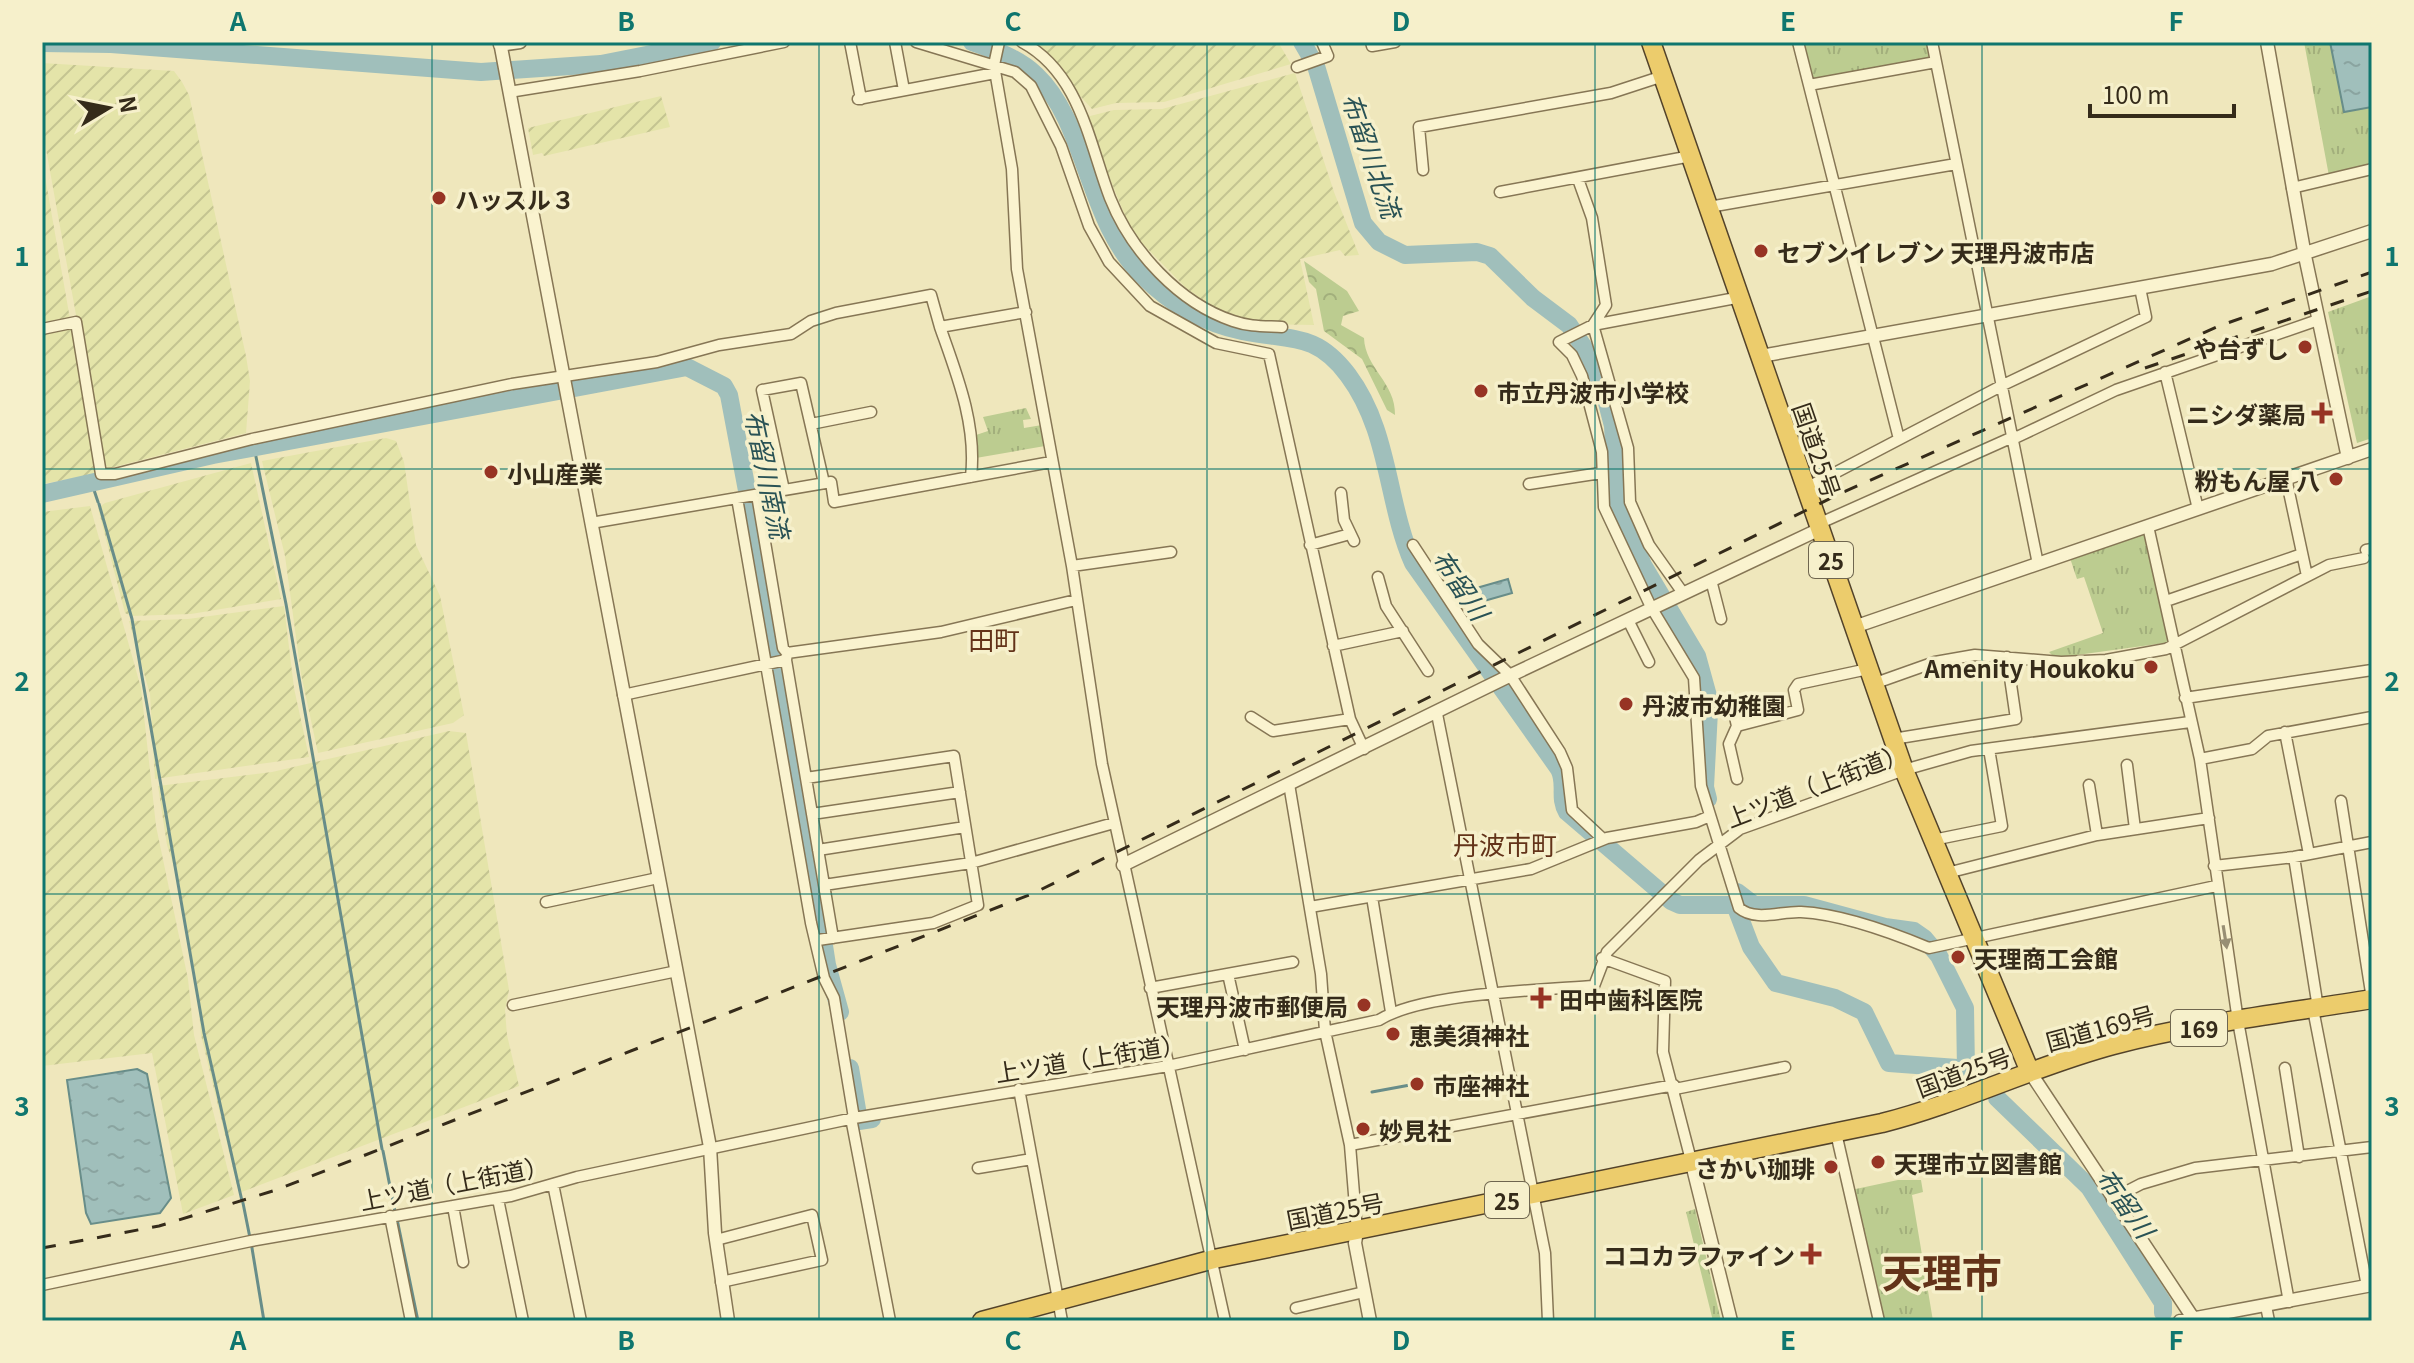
<svg xmlns="http://www.w3.org/2000/svg" width="2414" height="1363" font-family="Georgia,'Noto Sans JP',serif">
<style>
.farmland{fill:url(#farmland-furrows)}
.forest{fill:url(#forest-crowns)}
.park{fill:url(#park-tufts)}
.water{fill:url(#water-ripples);stroke:#688d89;stroke-width:2}
.lines{fill:none;stroke-linecap:round;stroke-linejoin:round}
.stream{stroke:#688d89;stroke-width:3}
.river{stroke:#a0bfbb;stroke-width:18}
.minor-casing{stroke:#867655;stroke-width:13}
.tertiary-casing{stroke:#867655;stroke-width:15}
.trunk-casing{stroke:#53432a;stroke-width:21}
.minor{stroke:#faf3cf;stroke-width:10}
.tertiary{stroke:#faf3cf;stroke-width:12}
.trunk{stroke:#eccc6c;stroke-width:18}
.rail{stroke:#352b1a;stroke-width:3;stroke-dasharray:14 14;stroke-linecap:butt}
.oneway{fill:#988f74}
.grid{fill:none;stroke:#0f766e;stroke-width:2;stroke-opacity:0.55}
.poi-dot{fill:#973424;stroke:#f6f0cb;stroke-width:3}
.labels{text-anchor:middle;dominant-baseline:central;stroke-width:7;stroke-linejoin:round;paint-order:stroke}
.shield{fill:#f6f0cb;stroke:#6f664f;stroke-width:2}
.shield-label{font-size:22px;font-weight:bold;fill:#352b1a}
.poi-label{font-size:24px;font-weight:bold;fill:#352b1a;stroke:#f6f0cb;text-anchor:start}
.street-label{font-size:24px;fill:#352b1a;stroke:#f6f0cb}
.water-label{font-size:26px;font-style:italic;fill:#295255;stroke:#f6f0cb}
.neighbourhood-label{font-size:26px;fill:#633319;stroke:#f6f0cb}
.town-label{font-size:40px;font-weight:bold;fill:#633319;stroke:#f6f0cb}
.neatline{fill:none;stroke:#0f766e;stroke-width:3}
.grid-label{font-size:26px;text-anchor:middle;font-weight:bold;fill:#0f766e}
</style>
<defs>
<pattern id="farmland-furrows" width="10" height="10" patternUnits="userSpaceOnUse" patternTransform="scale(2)"><rect width="10" height="10" fill="#e4e4a9"/><path d="M-1 1l2-2M0 10L10 0M9 11l2-2" fill="none" stroke="#c4c491"/></pattern>
<pattern id="forest-crowns" width="20" height="18" patternUnits="userSpaceOnUse" patternTransform="scale(2)"><rect width="20" height="18" fill="#bccc90"/><path d="M2 6a3 3 0 1 1 6 0M12 15a3 3 0 1 1 6 0" fill="none" stroke="#a2af7c"/></pattern>
<pattern id="park-tufts" width="24" height="20" patternUnits="userSpaceOnUse" patternTransform="scale(2)"><rect width="24" height="20" fill="#bccc90"/><path d="M3 7l-1-3M5 7V3M7 7l1-3M15 17l-1-3M17 17v-4M19 17l1-3" fill="none" stroke="#a2af7c"/></pattern>
<pattern id="water-ripples" width="26" height="14" patternUnits="userSpaceOnUse" patternTransform="scale(2)"><rect width="26" height="14" fill="#a0bfbb"/><path d="M2 4q2-2 4 0t4 0M15 11q2-2 4 0t4 0" fill="none" stroke="#8aa4a0"/></pattern>
</defs>
<rect width="100%" height="100%" fill="#efe7bc"/>
<path class="farmland" d="M1031 42H1278L1291 64 1164 102 1116 103 1092 109Z
M42 63 174 71 182 82 189 95 246 356 250 381 246 433 110 468 103 464 42 127Z
M1295 73 1334 192 1359 255 1345 256 1340 250 1300 259 1314 325 1255 324 1224 315 1186 288 1132 233 1082 110 1090 116 1114 110 1162 109Z
M661 96 670 127 544 156 542 153 533 155 528 128Z
M42 159 70 319 42 326Z
M71 328 97 468 92 475 42 484V332Z
M386 438 396 441 404 462 416 545 440 596 464 715 453 723 318 753 301 674 285 556 262 461Z
M251 463 281 599 191 614 131 616 125 613 98 508 105 503Z
M90 506 141 688 156 826 188 979 194 1035 234 1195 183 1214 152 1053 42 1066V512Z
M284 606 294 688 309 757 155 779 150 694 129 621 188 619Z
M449 731 466 733 509 990 505 1010 507 1035 519 1086 239 1193 201 1035 197 984 176 873 167 845 158 786 272 772Z"/>
<path class="forest" d="M1304 261 1347 291 1359 311 1343 316 1341 325 1364 338C1365 368 1396 383 1395 415L1387 410 1362 359 1324 331 1316 289 1309 282Z"/>
<path class="park" d="M1801 42H1927L1930 55 1927 59 1813 80Z
M2304 42H2372V164L2329 176Z
M2372 296V438L2357 443 2328 312Z
M1026 408 1031 419 1023 420 1024 428 1042 425 1045 446 976 458 973 436 988 431 983 417Z
M2148 529 2172 642 2055 658 2049 652 2103 633 2084 577 2077 579 2069 555Z
M1898 1180H1921L1923 1192 1912 1195 1933 1321H1883L1851 1190Z
M1695 1209 1721 1321H1713L1686 1212Z"/>
<path class="water" d="M2330 42H2372V107L2344 112Z
M1508 579 1512 593 1477 603 1473 589Z
M137 1069 147 1074 171 1198 160 1213 91 1224 86 1213 67 1080Z"/>
<g class="lines">
<path class="stream" d="M254 447 286 604 382 1149
M92 484 98 502
M99 504 132 619 204 1033 242 1201
M1372 1092 1410 1085
M383 1151 395 1212
M243 1203 250 1238
M397 1219 418 1321
M251 1242 264 1321"/>
<path class="river" d="M972 42C995 50 1018 58 1036 75 1087 123 1087 222 1143 276 1170 303 1204 323 1242 331 1289 341 1315 331 1348 375 1390 431 1386 501 1413 563L1559 769C1567 784 1558 797 1567 812L1671 901 1680 905H1735
M1302 42 1316 66 1363 223 1379 242 1405 255 1477 252 1490 256 1533 298 1569 325 1589 355 1606 399 1613 426 1617 503 1643 565 1697 656 1708 696
M42 43 111 44 481 72 601 64 712 42
M42 494 213 455 687 367 724 386 729 395 784 687 827 965 840 1012
M1708 799 1705 787 1709 711
M1737 892 1754 905H1804L1885 927 1914 931 1924 938 1939 956 1965 1008 1966 1070
M1735 905 1751 947 1776 983 1835 998 1864 1012 1889 1063 1957 1068 1975 1076
M850 1068 859 1121 872 1119
M1997 1098 2089 1187 2163 1303V1313"/>
<defs>
<path id="minor" d="M850 42 861 99
M895 42 904 90
M916 42 1015 72 1031 86 1061 146 1089 226 1109 262 1150 306 1216 343 1269 354 1350 719 1364 749
M999 42 994 65 1012 169 1017 269 1072 566 1102 764 1225 1321
M1022 42C1080 73 1089 143 1110 198 1131 251 1179 303 1233 321 1250 327 1265 326 1282 327
M1371 42 1372 46 1395 42
M1798 42 1899 439
M1932 42 2038 564
M1297 67 1328 56 1322 42
M1809 85 1936 62
M509 92 640 71 784 42
M858 99 995 73
M1423 170 1419 127 1611 93 1663 76
M1578 179 1592 218 1606 305 1593 325 1628 448 1630 502 1649 545 1683 593
M2292 188 2372 169
M1500 192 1691 156
M1709 207 1956 164
M1741 297 1593 325 1559 342 1572 355 1582 376 1602 452 1604 507 1651 607 1694 678 1701 786 1739 908C1756 922 1781 911 1801 912 1840 914 1893 933 1929 948L2216 886
M940 327C957 375 977 425 971 477
M42 329 76 322 101 474H115L252 439 512 384 657 362 719 345 791 334 811 321 836 313 931 295 940 327 1026 312
M2165 372 2198 509
M811 424 871 412
M2015 438 2116 390 2318 320
M2286 478 2307 576
M1529 484 1601 473
M1806 488 2003 385 2146 317 2140 288
M784 490 762 390 801 383 824 483
M1341 493 1344 520 1354 541
M757 495 783 648 787 653
M737 498 811 923 824 978 834 998 854 1118
M591 523 831 482 834 502 1051 462
M1818 524 2015 436
M2148 526 2200 759 2238 1021 2289 1302
M1310 545 1350 534
M1413 545 1478 644 1510 675 1560 752 1567 768 1572 810 1603 839
M2366 550 2372 549
M1072 566 1171 552
M1378 577 1386 606 1428 671
M1711 580 1721 619
M2166 601 2302 554
M1628 620 1649 662
M1333 646 1403 631
M786 660 833 938
M1873 684 1935 662 1975 655 2061 662 2106 660 2166 649 2329 565 2364 558
M623 695 786 660 787 653 941 632 1076 600
M2185 698 2372 670
M1697 705 1722 700 1732 704 1737 726 1798 710 1794 690 1798 684 1868 669
M1437 714 1545 1253 1548 1321
M1251 717 1273 731 1350 719
M1737 726 1729 744 1737 779
M2285 732 2309 854
M1893 739 2016 719 2007 657
M2200 759 2252 749 2268 736 2372 717
M2127 765 2135 829
M806 778 954 756 978 905 933 923 818 940
M1289 784 1321 974 1325 1031 1350 1145 1357 1231
M2089 785 2097 835
M2341 801 2372 999
M812 814 960 792
M1933 840 2002 826 1989 749
M818 850 965 827
M2294 857 2318 1008
M2214 866 2294 857 2372 842
M1947 873 2097 835 2209 818
M824 885 971 863 1114 823
M1372 897 1391 1012
M546 902 658 878
M1310 907 1531 869 1607 838 1696 822 1710 816
M1602 958 1665 981 1663 1052 1692 1164
M1228 974 1245 1050
M1150 988 1293 962
M513 1005 677 971
M2313 1009 2367 1286
M2285 1068 2299 1157
M1463 1087 1512 1079
M1019 1089 1062 1321
M1675 1089 1785 1067
M851 1118 890 1321
M1836 1133 1879 1321
M1350 1145 1674 1085
M978 1168 1032 1159
M553 1184 581 1321
M498 1199 523 1321
M2112 1199 2141 1184 2195 1168 2372 1147
M453 1206 463 1262
M390 1216 411 1321
M716 1240 812 1215 822 1260 721 1282
M42 1285 251 1241 511 1196 577 1177 854 1118 1168 1066 1379 1020C1422 993 1540 990 1594 986L1607 952 1699 860 1740 829 1904 770 1971 751 2190 722
M2266 1306 2269 1321
M1296 1308 1364 1292"/>
<path id="tertiary" d="M500 42 710 1147 715 1233 728 1321
M2267 42 2305 256 2348 458
M500 45 520 42
M1761 356 2272 264 2372 231
M1854 627 2372 449
M1123 865 1507 677 1820 529
M2030 1072 2195 1321
M1692 1164 1731 1321
M1357 1231 1355 1243 1370 1321
M2180 1321 2372 1285"/>
<path id="trunk" d="M1651 42 1904 770 2030 1072
M982 1321 1214 1259 1882 1123C1961 1103 2034 1066 2113 1045 2197 1023 2286 1013 2372 999"/>
</defs>
<use href="#minor" class="minor-casing"/>
<use href="#tertiary" class="tertiary-casing"/>
<use href="#trunk" class="trunk-casing"/>
<use href="#minor" class="minor"/>
<use href="#tertiary" class="tertiary"/>
<use href="#trunk" class="trunk"/>
<path class="rail" d="M2145 368 2372 291
M42 1248 159 1226 276 1190 1034 893 1839 494 2219 326 2372 272"/>
</g>
<defs><path id="oneway-solid" d="M-6-.8H1V-3.2L6.5 0L1 3.2V.8H-6Z" transform="scale(2)"/></defs>
<use class="oneway" href="#oneway-solid" transform="translate(2225 937) rotate(81)"/>
<path class="grid" d="M432 42V1321M819 42V1321M1207 42V1321M1595 42V1321M1982 42V1321M42 469H2372M42 894H2372"/>
<g class="poi-dot">
<circle cx="439" cy="198" r="8"/>
<circle cx="1761" cy="251" r="8"/>
<circle cx="2305" cy="347" r="8"/>
<circle cx="1481" cy="391" r="8"/>
<path d="M2318 401h8v8h8v8h-8v8h-8v-8h-8v-8h8z"/>
<circle cx="491" cy="472" r="8"/>
<circle cx="2336" cy="479" r="8"/>
<circle cx="2151" cy="667" r="8"/>
<circle cx="1626" cy="704" r="8"/>
<circle cx="1958" cy="957" r="8"/>
<path d="M1537 986h8v8h8v8h-8v8h-8v-8h-8v-8h8z"/>
<circle cx="1364" cy="1005" r="8"/>
<circle cx="1393" cy="1034" r="8"/>
<circle cx="1417" cy="1084" r="8"/>
<circle cx="1363" cy="1129" r="8"/>
<circle cx="1878" cy="1162" r="8"/>
<circle cx="1831" cy="1167" r="8"/>
<path d="M1807 1242h8v8h8v8h-8v8h-8v-8h-8v-8h8z"/>
</g>
<g class="labels">
<g class="shield">
<rect x="1809" y="542" width="44" height="36" rx="6"/>
<rect x="2171" y="1010" width="56" height="36" rx="6"/>
<rect x="1485" y="1182" width="44" height="36" rx="6"/>
</g>
<g class="shield-label">
<text x="1831" y="560">25</text>
<text x="2199" y="1028">169</text>
<text x="1507" y="1200">25</text>
</g>
<g class="poi-label">
<text x="455" y="198">ハッスル３</text>
<text x="1777" y="251">セブンイレブン 天理丹波市店</text>
<text x="2289" y="347" text-anchor="end">や台ずし</text>
<text x="1497" y="391">市立丹波市小学校</text>
<text x="2306" y="413" text-anchor="end">ニシダ薬局</text>
<text x="507" y="472">小山産業</text>
<text x="2320" y="479" text-anchor="end">粉もん屋 八</text>
<text x="2135" y="667" text-anchor="end">Amenity Houkoku</text>
<text x="1642" y="704">丹波市幼稚園</text>
<text x="1974" y="957">天理商工会館</text>
<text x="1559" y="998">田中歯科医院</text>
<text x="1348" y="1005" text-anchor="end">天理丹波市郵便局</text>
<text x="1409" y="1034">恵美須神社</text>
<text x="1433" y="1084">市座神社</text>
<text x="1379" y="1129">妙見社</text>
<text x="1894" y="1162">天理市立図書館</text>
<text x="1815" y="1167" text-anchor="end">さかい珈琲</text>
<text x="1795" y="1254" text-anchor="end">ココカラファイン</text>
</g>
<g class="street-label">
<text transform="translate(1818 450) rotate(71)">国道25号</text>
<text transform="translate(1816 784) rotate(-21)">上ツ道（上街道）</text>
<text transform="translate(2100 1027) rotate(-15)">国道169号</text>
<text transform="translate(1090 1057) rotate(-9)">上ツ道（上街道）</text>
<text transform="translate(1963 1071) rotate(-20)">国道25号</text>
<text transform="translate(454 1182) rotate(-11)">上ツ道（上街道）</text>
<text transform="translate(1335 1210) rotate(-11)">国道25号</text>
</g>
<g class="water-label">
<text transform="translate(1373 155) rotate(71)">布留川北流</text>
<text transform="translate(769 474) rotate(78)">布留川南流</text>
<text transform="translate(1462 584) rotate(56)">布留川</text>
<text transform="translate(2127 1202) rotate(55)">布留川</text>
</g>
<g class="neighbourhood-label">
<text x="994" y="638">田町</text>
<text x="1505" y="843">丹波市町</text>
</g>
<g class="town-label">
<text x="1942" y="1271">天理市</text>
</g>
</g>
<rect width="2414" height="1363" fill="none" stroke="#f6f0cb" stroke-width="88"/>
<g transform="translate(108 108) rotate(80)" stroke="#f6f0cb" stroke-width="6" paint-order="stroke">
<path d="M0-6L14 30L0 20L-14 30Z" fill="#352b1a"/>
<text y="-12" font-size="22" font-weight="bold" text-anchor="middle" fill="#352b1a">N</text>
</g>
<path d="M2090 104v12h144v-12" fill="none" stroke="#352b1a" stroke-width="4"/>
<text x="2102" y="104" font-size="24" fill="#352b1a" stroke="#f6f0cb" stroke-width="6" paint-order="stroke">100 m</text>
<rect x="44" y="44" width="2326" height="1275" class="neatline"/>
<g class="grid-label">
<text x="238" y="31">A</text>
<text x="626" y="31">B</text>
<text x="1013" y="31">C</text>
<text x="1401" y="31">D</text>
<text x="1788" y="31">E</text>
<text x="2176" y="31">F</text>
<text x="22" y="266">1</text>
<text x="2392" y="266">1</text>
<text x="22" y="691">2</text>
<text x="2392" y="691">2</text>
<text x="22" y="1116">3</text>
<text x="2392" y="1116">3</text>
<text x="238" y="1350">A</text>
<text x="626" y="1350">B</text>
<text x="1013" y="1350">C</text>
<text x="1401" y="1350">D</text>
<text x="1788" y="1350">E</text>
<text x="2176" y="1350">F</text>
</g>
</svg>
